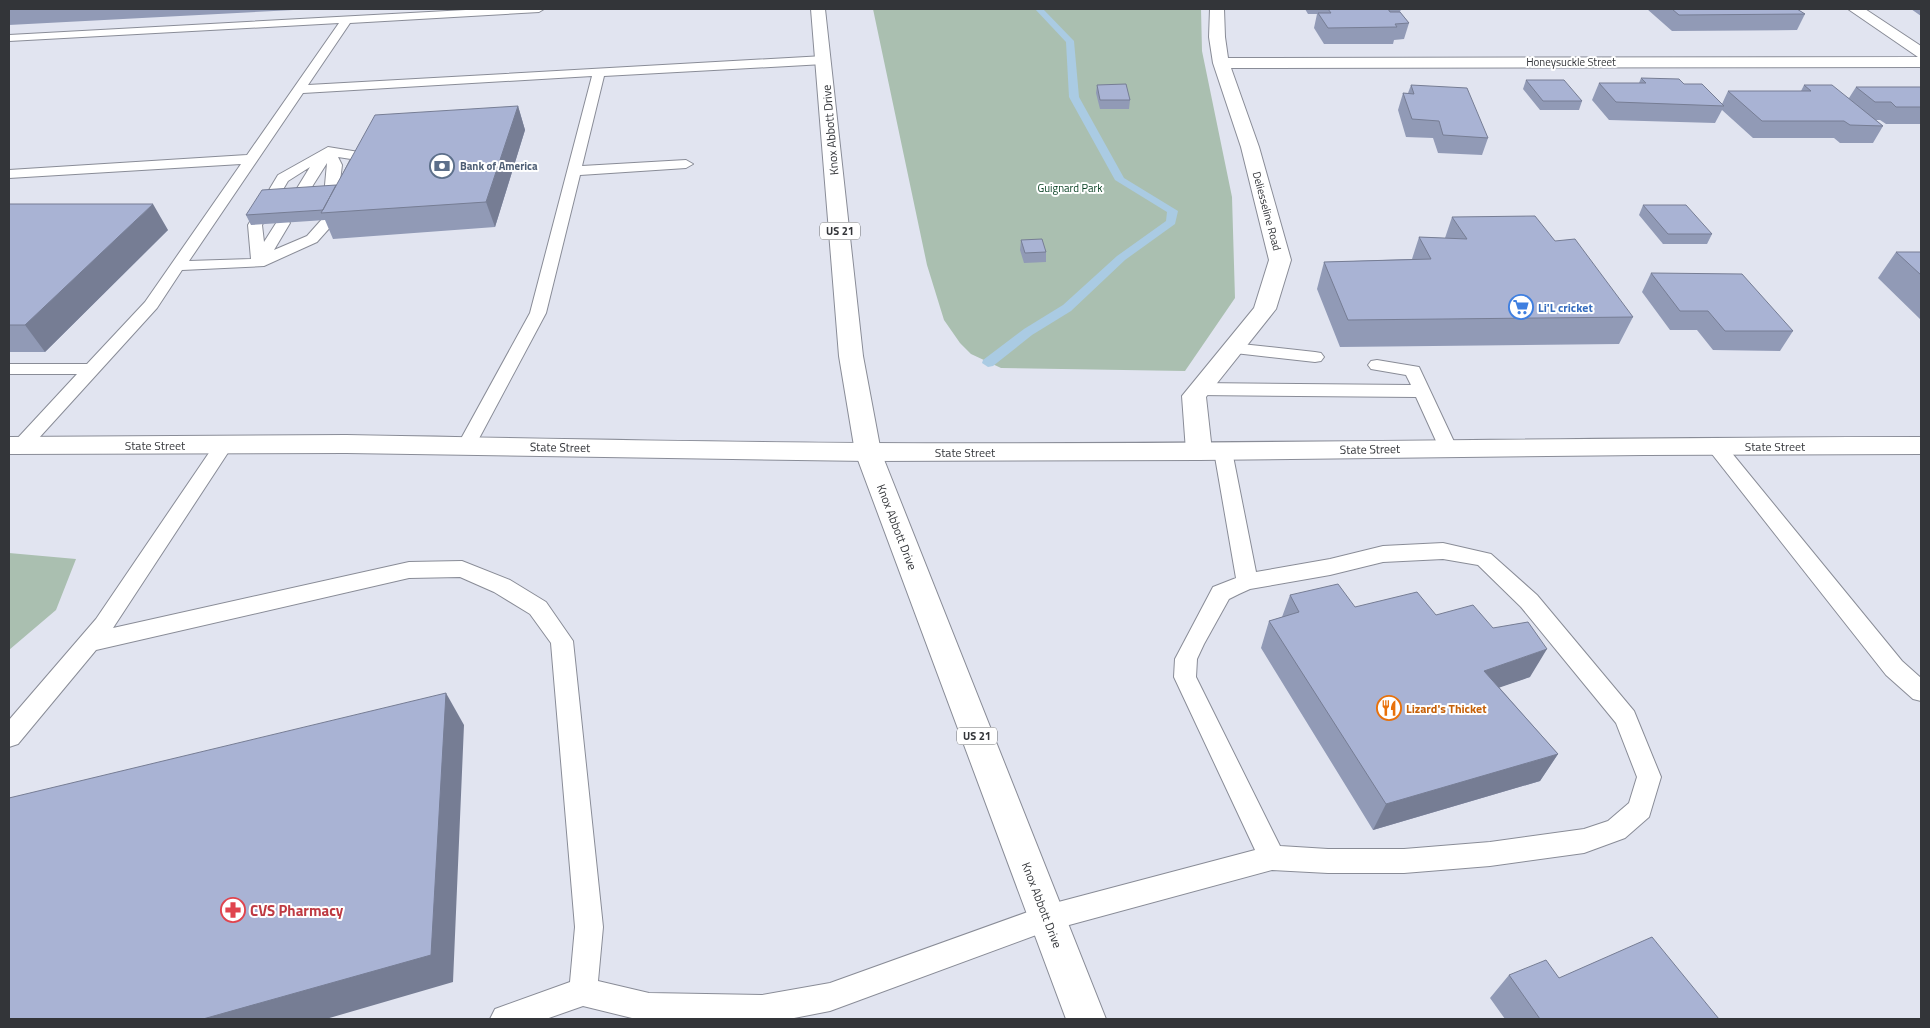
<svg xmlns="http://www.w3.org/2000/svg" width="1930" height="1028" font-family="'Titillium Web',sans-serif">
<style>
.green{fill:#aabfb0}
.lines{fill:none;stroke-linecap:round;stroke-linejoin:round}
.stream{fill:#aacbe3;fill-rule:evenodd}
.service-casing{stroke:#898c97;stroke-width:2}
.minor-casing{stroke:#898c97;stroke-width:2}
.secondary-casing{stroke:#898c97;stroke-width:2}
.primary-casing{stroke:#898c97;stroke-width:2}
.service{fill:#fff;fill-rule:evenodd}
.minor{fill:#fff;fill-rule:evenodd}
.secondary{fill:#fff;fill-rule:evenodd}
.primary{fill:#fff;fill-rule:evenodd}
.wall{fill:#919ab6}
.shaded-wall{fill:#767d94}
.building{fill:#a9b3d4;stroke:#767d94}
.labels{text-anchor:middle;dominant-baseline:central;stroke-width:4;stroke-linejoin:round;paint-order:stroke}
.far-street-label{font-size:11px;fill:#333539;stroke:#fff}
.far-service-label{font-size:11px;font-weight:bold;fill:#4e5e75;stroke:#fff;text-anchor:start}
.far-park-label{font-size:11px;fill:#053f20;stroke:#fff}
.shield{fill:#fff;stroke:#707274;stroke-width:1}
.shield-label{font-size:11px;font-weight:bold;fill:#333539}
.street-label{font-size:12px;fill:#333539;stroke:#fff}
.shop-label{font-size:12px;font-weight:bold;fill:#366cbe;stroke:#fff;text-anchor:start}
.food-label{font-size:12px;font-weight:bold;fill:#c56008;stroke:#fff;text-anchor:start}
.near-health-label{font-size:15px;font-weight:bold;fill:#be3a42;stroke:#fff;text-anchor:start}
</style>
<rect width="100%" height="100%" fill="#e1e4f0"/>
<path class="green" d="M873 9H1201L1202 51 1232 197 1235 298 1185 371 1001 368 971 354 960 343 944 320 927 265Z
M9 553 76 559 56 610 9 650Z"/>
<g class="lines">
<path class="stream" d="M1035 9H1043L1074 41 1079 97 1124 178 1178 211 1175 224 1125 260 1071 311 1032 335 993 366 988 367 982 363 983 360 1024 329 1063 305 1117 256 1166 221 1167 212 1115 180 1069 97 1066 42Z"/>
<defs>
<path id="service" d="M484 9H544L539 12 350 23 308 85 824 56 830 60 824 64 604 76 582 166 686 160 693 164 686 168 580 175 546 313 475 446 473 450 466 452 459 450 457 446 530 313 592 76 303 93 189 261 251 259 248 225 278 175 328 147 359 152 366 156 357 175 350 179 343 175 351 159 338 157 342 165 338 197 344 198 346 201 334 223 317 242 264 266 182 270 157 308 28 450 21 452 14 450 12 446 14 442 77 374H9V364H87L145 302 241 164 9 178V170L247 155 339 23 9 41V35ZM327 163 324 196 316 211 318 214 324 215 323 218 307 236 274 250 290 223 288 220H278L264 242 262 225 288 181 310 167 291 198 293 201H303Z
M1232 343 1315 352 1321 353 1324 357 1321 361 1315 362 1226 352 1224 348 1226 344Z
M1377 360 1419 367 1457 448 1455 452 1448 454 1441 452 1416 397 1198 395 1192 393 1189 389 1192 385 1198 383 1411 385 1406 375 1371 369 1368 365 1371 361Z
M224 439 231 441 233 445 113 628 409 562 462 561 510 580 546 602 573 641 603 927 598 981 649 993 762 995 830 983 1047 905 1255 850 1174 677 1175 659 1213 587 1236 578 1214 451 1216 447 1223 445 1230 447 1232 451 1256 572 1330 559 1383 546 1443 543 1491 554 1537 595 1634 711 1661 777 1649 817 1625 838 1584 853 1490 866 1404 873H1328L1272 870 1047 931 830 1011 789 1019H636L583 1006 546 1019H490L495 1009 570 982 575 927 551 643 530 614 494 592 460 577 409 578 96 650 18 744 9 747V720L96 619 217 441ZM1443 559 1478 565 1521 607 1616 723 1637 777 1629 803 1608 821 1584 829 1490 842 1404 849H1328L1280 846 1196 677 1197 659 1204 644 1229 599 1239 594 1250 589 1330 575 1383 562Z
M1715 439 1722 441 1902 661 1921 678V701L1913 699 1886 675 1708 449 1706 445 1708 441Z"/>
<path id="minor" d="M1210 9H1224L1225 37 1228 58 1918 57 1848 9H1865L1921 46V67L1231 68 1259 147 1291 260 1276 309 1206 397 1212 451 1208 457 1199 460 1190 457 1186 451 1182 396 1254 308 1269 260 1241 147 1213 63 1209 37Z"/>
<path id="secondary" d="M346 435C520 438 694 442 868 443 1219 445 1570 437 1921 437V454L1644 455 1199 460 868 461 346 453 9 454V437Z"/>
<path id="primary" d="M811 9H825L863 356 881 452 1106 1019H1066L855 452 839 356Z"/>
</defs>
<use href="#service" class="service-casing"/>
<use href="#minor" class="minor-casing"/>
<use href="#secondary" class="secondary-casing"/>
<use href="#primary" class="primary-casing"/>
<use href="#service" class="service"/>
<use href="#minor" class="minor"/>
<use href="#secondary" class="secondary"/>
<use href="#primary" class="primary"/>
</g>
<path class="wall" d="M9 9H313L9 25Z
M1305 9H1401L1400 12 1409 23 1404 39 1394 40 1393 44H1324L1314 28 1317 14H1308Z
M1647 9H1797L1805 14 1797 30 1672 31Z
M1911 9H1921V16Z
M1641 78 1684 84 1722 104 1728 91H1801L1804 85 1849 98 1856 87H1921V124H1886L1880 120H1876L1883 126 1873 143H1840L1834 138H1753L1722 110 1715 123 1609 120 1592 100 1599 83H1639Z
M1526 80 1582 101 1579 110H1540L1523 89Z
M1097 85 1130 100 1129 109H1100L1096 93Z
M1411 85 1488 138 1482 155 1438 153 1433 138 1406 137 1398 110 1403 93H1408Z
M518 106 525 130 495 227 333 239 325 220 251 225 246 215 336 185Z
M9 204 168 230 45 352H9Z
M1643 205 1712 234 1707 244H1663L1639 215Z
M1452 217 1555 241 1633 317 1619 344 1340 347 1317 289 1324 262 1412 259 1419 237 1445 238Z
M1021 240 1046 252V262L1024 263 1020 250Z
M1896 252H1921V320L1878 278Z
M1651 273 1793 331 1780 351 1713 350 1697 330H1670L1642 292Z
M1290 595 1355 607 1436 615 1530 677 1499 687 1558 754 1540 781 1373 830 1261 648 1269 621 1282 617Z
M1509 975 1559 978 1719 1019H1505L1490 998Z"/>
<path class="shaded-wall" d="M518 106 525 130 495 227 486 202Z
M153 204 168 230 45 352 25 325Z
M1547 649 1530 677 1469 698 1484 671Z
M446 693 464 725 453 982 326 1019H203Z
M1558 754 1540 781 1373 830 1386 804Z"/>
<path class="building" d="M1328 9H1388L1390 12H1400L1409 23 1395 24 1397 27 1328 28 1318 13H1331Z
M1672 9H1797L1805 14 1679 15Z
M1641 78 1679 79 1684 84H1702L1724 106 1616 102 1599 83H1646Z
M1526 80H1564L1582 101H1543Z
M1126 84 1130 100H1100L1097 85Z
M1411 85 1467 88 1488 138 1443 135 1439 121 1412 119 1403 93 1414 94Z
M1804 85H1832L1883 126 1850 125 1844 121H1762L1728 91H1811Z
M1856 87H1921V107H1896L1891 102H1875Z
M518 106 486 202 321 213 375 115Z
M336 185 323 210 246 215 262 190Z
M9 204H153L25 325H9Z
M1643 205H1686L1712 234H1668Z
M1535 216 1555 241 1575 239 1633 317 1348 320 1324 262 1431 259 1419 237 1467 239 1452 217Z
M1042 239 1046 252 1025 253 1021 240Z
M1896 252H1921V275Z
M1651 273 1742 274 1793 331H1725L1708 311H1680Z
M1338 584 1355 607 1417 592 1436 615 1473 605 1493 628 1528 622 1547 649 1484 671 1558 754 1386 804 1269 621 1299 612 1290 595Z
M446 693 431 955 203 1019H9V798Z
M1652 937 1719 1019H1540L1509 975 1546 960 1559 978Z"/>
<defs>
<symbol id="bank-ring" viewBox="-11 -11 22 22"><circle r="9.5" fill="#fff" stroke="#5c6f8a" stroke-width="1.5"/><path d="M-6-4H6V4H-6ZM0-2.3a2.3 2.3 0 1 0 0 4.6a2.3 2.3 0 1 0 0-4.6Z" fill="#5c6f8a"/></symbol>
<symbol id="supermarket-ring" viewBox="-11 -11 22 22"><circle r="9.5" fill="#fff" stroke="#3f7fe0" stroke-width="1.5"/><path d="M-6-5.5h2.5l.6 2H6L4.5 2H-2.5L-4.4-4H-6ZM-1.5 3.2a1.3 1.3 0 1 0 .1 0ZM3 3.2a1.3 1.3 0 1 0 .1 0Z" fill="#3f7fe0"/></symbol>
<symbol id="restaurant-ring" viewBox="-11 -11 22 22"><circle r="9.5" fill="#fff" stroke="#e8710a" stroke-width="1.5"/><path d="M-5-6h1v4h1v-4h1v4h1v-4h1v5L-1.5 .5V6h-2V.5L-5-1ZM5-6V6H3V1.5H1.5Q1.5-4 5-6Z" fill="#e8710a"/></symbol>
<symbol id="pharmacy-ring" viewBox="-11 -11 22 22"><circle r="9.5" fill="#fff" stroke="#e0444e" stroke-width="1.5"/><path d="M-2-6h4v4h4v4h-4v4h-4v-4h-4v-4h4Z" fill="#e0444e"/></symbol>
</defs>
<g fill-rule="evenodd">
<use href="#bank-ring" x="428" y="152" width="28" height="28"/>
<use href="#supermarket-ring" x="1507" y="293" width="28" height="28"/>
<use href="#restaurant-ring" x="1375" y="694" width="28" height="28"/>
<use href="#pharmacy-ring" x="219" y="896" width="28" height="28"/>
</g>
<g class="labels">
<g class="far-street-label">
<text x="1571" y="62">Honeysuckle Street</text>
<text transform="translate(1267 211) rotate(75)">Deliesseline Road</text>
</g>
<g class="far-service-label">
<text x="460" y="166">Bank of America</text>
</g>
<g class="far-park-label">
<text x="1070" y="188">Guignard Park</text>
</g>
<g class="shield">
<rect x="820" y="222.5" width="40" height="17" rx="4"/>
<rect x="957" y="727.5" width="40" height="17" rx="4"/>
</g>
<g class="shield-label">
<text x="840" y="231">US 21</text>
<text x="977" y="736">US 21</text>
</g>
<g class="street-label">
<text transform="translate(830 130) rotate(-95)">Knox Abbott Drive</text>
<text x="155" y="445">State Street</text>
<text x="1775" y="446">State Street</text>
<text transform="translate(560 447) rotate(1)">State Street</text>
<text transform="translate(1370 449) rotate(-1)">State Street</text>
<text x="965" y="452">State Street</text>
<text transform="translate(897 527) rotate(69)">Knox Abbott Drive</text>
<text transform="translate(1042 905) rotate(69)">Knox Abbott Drive</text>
</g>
<g class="shop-label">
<text x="1538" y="307">Li'L cricket</text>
</g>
<g class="food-label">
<text x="1406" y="708">Lizard's Thicket</text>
</g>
<g class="near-health-label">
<text x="250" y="910">CVS Pharmacy</text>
</g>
</g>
<rect width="1930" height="1028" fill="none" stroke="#333539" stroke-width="20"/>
</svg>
